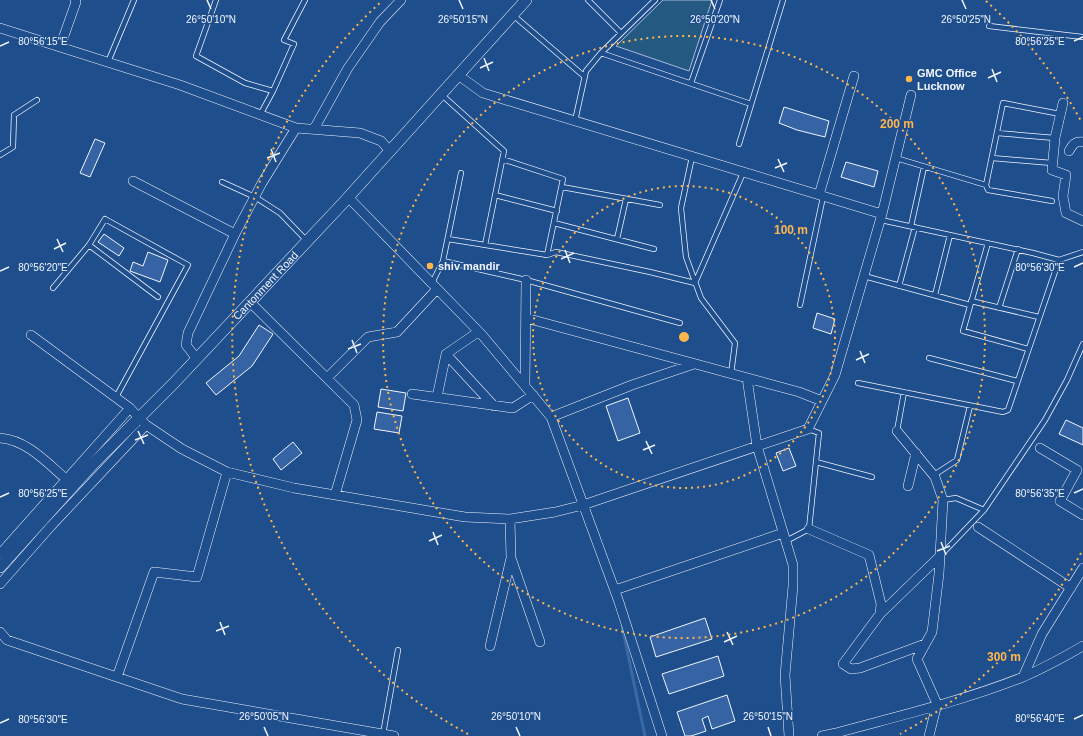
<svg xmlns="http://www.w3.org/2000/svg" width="1083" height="736" font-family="Arial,sans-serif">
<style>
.green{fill:#245a82;stroke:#a8bbd7}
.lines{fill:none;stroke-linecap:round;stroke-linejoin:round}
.stream{stroke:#3b69a3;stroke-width:3}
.building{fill:#3563a3;stroke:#f2f6ff}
.service-casing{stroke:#f2f6ff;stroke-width:6}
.minor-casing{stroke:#f2f6ff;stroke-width:10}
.tertiary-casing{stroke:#f2f6ff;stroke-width:12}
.service{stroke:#1f4e8c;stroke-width:4.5}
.minor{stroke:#1f4e8c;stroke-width:9}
.tertiary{stroke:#1f4e8c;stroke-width:11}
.ticks{fill:none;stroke:#f2f6ff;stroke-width:1.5}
.ring{fill:none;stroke:#ffb74d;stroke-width:2;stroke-dasharray:2 4}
.poi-dot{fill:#ffb74d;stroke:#1f4e8c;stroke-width:1.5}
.labels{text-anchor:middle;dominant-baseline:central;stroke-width:3;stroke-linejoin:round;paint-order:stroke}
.poi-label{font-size:11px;font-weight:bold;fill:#f2f6ff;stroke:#1f4e8c;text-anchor:start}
.street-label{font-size:11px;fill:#f2f6ff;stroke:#1f4e8c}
.ticks-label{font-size:10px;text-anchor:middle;fill:#f2f6ff;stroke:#1f4e8c;stroke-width:3;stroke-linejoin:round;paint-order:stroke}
.centre{fill:#ffb74d;stroke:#1f4e8c;stroke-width:2}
.ring-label{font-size:12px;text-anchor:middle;font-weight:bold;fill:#ffb74d;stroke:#1f4e8c;stroke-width:3;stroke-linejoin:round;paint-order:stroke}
</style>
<rect width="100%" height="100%" fill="#1f4e8c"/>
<path class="green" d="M663 0H712L689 71 616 46Z"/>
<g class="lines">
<path class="stream" d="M622 626 645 736"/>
</g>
<path class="building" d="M784 107 829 121 825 137 797 130 779 123Z
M95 139 105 143 90 177 80 173Z
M846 162 878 171 874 187 841 177Z
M104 234 124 248 119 256 98 242Z
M148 252 168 260 160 282 130 271 133 262 143 266Z
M817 313 835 319 831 334 813 328Z
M259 325 273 334 252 366 216 395 206 383 239 356Z
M381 389 406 393 403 411 378 407Z
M628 398 640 433 618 441 606 406Z
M377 412 402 416 399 433 374 429Z
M1066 420 1083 428V445L1059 434Z
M293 442 302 453 281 470 273 459Z
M789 448 796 466 783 471 776 453Z
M705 618 712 639 656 657 650 637Z
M718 656 724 676 669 694 662 674Z
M727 695 735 721 712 729 708 716 702 719 706 731 691 736H685L677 712Z"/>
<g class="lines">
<defs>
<path id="service" d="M216 0 196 56 245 83 273 91
M588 0 621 33
M513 15 585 77
M989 26 1083 37
M601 53 751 104
M108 62 134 0
M691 83 720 0
M442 95 504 151 485 245
M260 115 273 91 294 44 284 40 305 0
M575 121 586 71 601 53 655 0
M997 133 1055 138
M739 144 783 0
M0 155 13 147 14 115 37 100
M692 157 681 208 686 257 701 298 735 343 731 374
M896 158 986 185 988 190 1052 201
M992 158 1052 163
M502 159 563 179 547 255
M222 182 255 197 280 213 307 241
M986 185 1003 103 1060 114
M562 187 660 205
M495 195 557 211
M881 220 1033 253 1059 260 1083 252
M554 223 654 249
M911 226 924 167
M448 239 547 255 556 252 650 272 695 283 743 173
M617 239 626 199
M988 243 963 331 1028 349
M89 245 158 297
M443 261 526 280 680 323
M864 276 970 305
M432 283 443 261 461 173
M899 286 915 227
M53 288 89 245 105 219 188 265 116 397
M935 295 950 235
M971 301 1039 317
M800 305 823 197
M999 308 1018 249
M929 358 1017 381
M858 383 1003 412 1008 410 1059 260
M897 431 904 392
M816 462 872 477
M934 475 957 460 970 406
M943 500 956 498 984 510 1045 420 1067 380 1083 344
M786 541 809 529 819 433 808 429
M941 555 984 510
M383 734 398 650"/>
<path id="minor" d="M0 28 180 85 296 128 360 133 381 141 390 151
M60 47 76 2 75 0
M458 75 483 93 882 214
M1063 103 1055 138 1052 170 1066 175 1063 196 1066 213 1083 221
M314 129 348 68 380 22 401 0
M1069 151C1073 144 1075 141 1083 142
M133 181 235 234
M819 195 854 76
M348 197 482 335 551 417 619 602 662 736
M250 302 354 405 357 420 335 495
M526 318 799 392 822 401
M478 332 446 354 494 406
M31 335 130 408 139 418 146 425 182 449 227 472 294 488 465 517 510 519 555 512 583 505 808 429 835 375 882 214 911 95
M197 359 186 345 188 333 235 234 262 183 296 128
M327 378 368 337 397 332 437 289
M747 378 757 446 793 565V586L785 675 789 736
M525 386 526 280
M412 394 513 408 533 395
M437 397 446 354
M551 417 632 385 694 364
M897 431 935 477 943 500 939 574 932 632 917 659 937 704 929 736
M0 438C27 440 47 463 66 479
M1040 448 1077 470 1060 501 1083 515
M908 486 916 453
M510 519 511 558 540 642
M978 527 1071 588
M809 529 869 555 881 604 880 614 843 664 851 669 860 668 925 644
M0 554 130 408
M0 584 51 526 146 425
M615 590 783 533
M880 614 940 556
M0 632 7 640 182 699 394 736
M490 646 511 558
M117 677 154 572 197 577 227 472
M1023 677 1042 634 1083 568
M822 736 836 733C898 716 963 701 1023 677 1044 668 1064 657 1083 646"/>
<g id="tertiary">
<path id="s1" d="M0 567 93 464 174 383 343 203 526 0"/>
</g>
</defs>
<use href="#service" class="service-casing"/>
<use href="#minor" class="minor-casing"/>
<use href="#tertiary" class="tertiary-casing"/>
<use href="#service" class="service"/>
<use href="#minor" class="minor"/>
<use href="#tertiary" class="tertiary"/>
</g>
<path class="ticks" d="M207 0 211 9M459 0 463 9M711 0 715 9M962 0 966 9M1074 41 1083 37M0 46 9 42M484 58 489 71M480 68 493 62M992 69 997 82M988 78 1001 72M271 149 276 162M267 158 280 153M778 159 784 172M775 168 787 163M57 239 63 252M54 249 66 243M565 250 570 263M561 259 574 253M1074 267 1083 263M0 271 9 267M352 340 357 353M348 349 361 344M860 351 865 363M856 360 869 354M138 431 144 444M135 440 148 435M646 441 652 454M643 450 655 445M1074 493 1083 489M0 497 9 493M433 532 438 545M429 541 442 535M941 542 946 555M937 551 950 546M220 622 225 635M216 631 229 626M727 632 733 645M724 642 737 636M1074 719 1083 715M0 723 9 719M264 727 268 736M516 727 520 736M768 727 771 736"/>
<g class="ring">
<circle cx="684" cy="337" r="151"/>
<circle cx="684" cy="337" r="301"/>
<path d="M1081 553A452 452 0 0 1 900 734M468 734A452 452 0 0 1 382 1M986 1A452 452 0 0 1 1081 121"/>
</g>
<g class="poi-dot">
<circle cx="909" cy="79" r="4"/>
<circle cx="430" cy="266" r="4"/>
</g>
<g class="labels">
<g class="poi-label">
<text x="917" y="73">GMC Office<tspan x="917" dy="13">Lucknow</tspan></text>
<text x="438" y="266">shiv mandir</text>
</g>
<g class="street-label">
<text stroke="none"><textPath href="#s1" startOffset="387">Cantonment Road</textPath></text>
</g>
</g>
<g class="ticks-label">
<text x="211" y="23">26°50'10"N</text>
<text x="463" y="23">26°50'15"N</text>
<text x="715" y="23">26°50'20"N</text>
<text x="966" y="23">26°50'25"N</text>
<text x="1040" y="45">80°56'25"E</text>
<text x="43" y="45">80°56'15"E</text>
<text x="1040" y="271">80°56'30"E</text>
<text x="43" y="271">80°56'20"E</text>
<text x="1040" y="497">80°56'35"E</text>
<text x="43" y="497">80°56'25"E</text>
<text x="264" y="720">26°50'05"N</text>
<text x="516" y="720">26°50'10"N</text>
<text x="768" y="720">26°50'15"N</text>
<text x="1040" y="722">80°56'40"E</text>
<text x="43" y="723">80°56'30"E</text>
</g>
<circle cx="684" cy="337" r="6" class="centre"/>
<g class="ring-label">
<text x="897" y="128">200 m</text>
<text x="791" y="234">100 m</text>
<text x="1004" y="661">300 m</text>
</g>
</svg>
